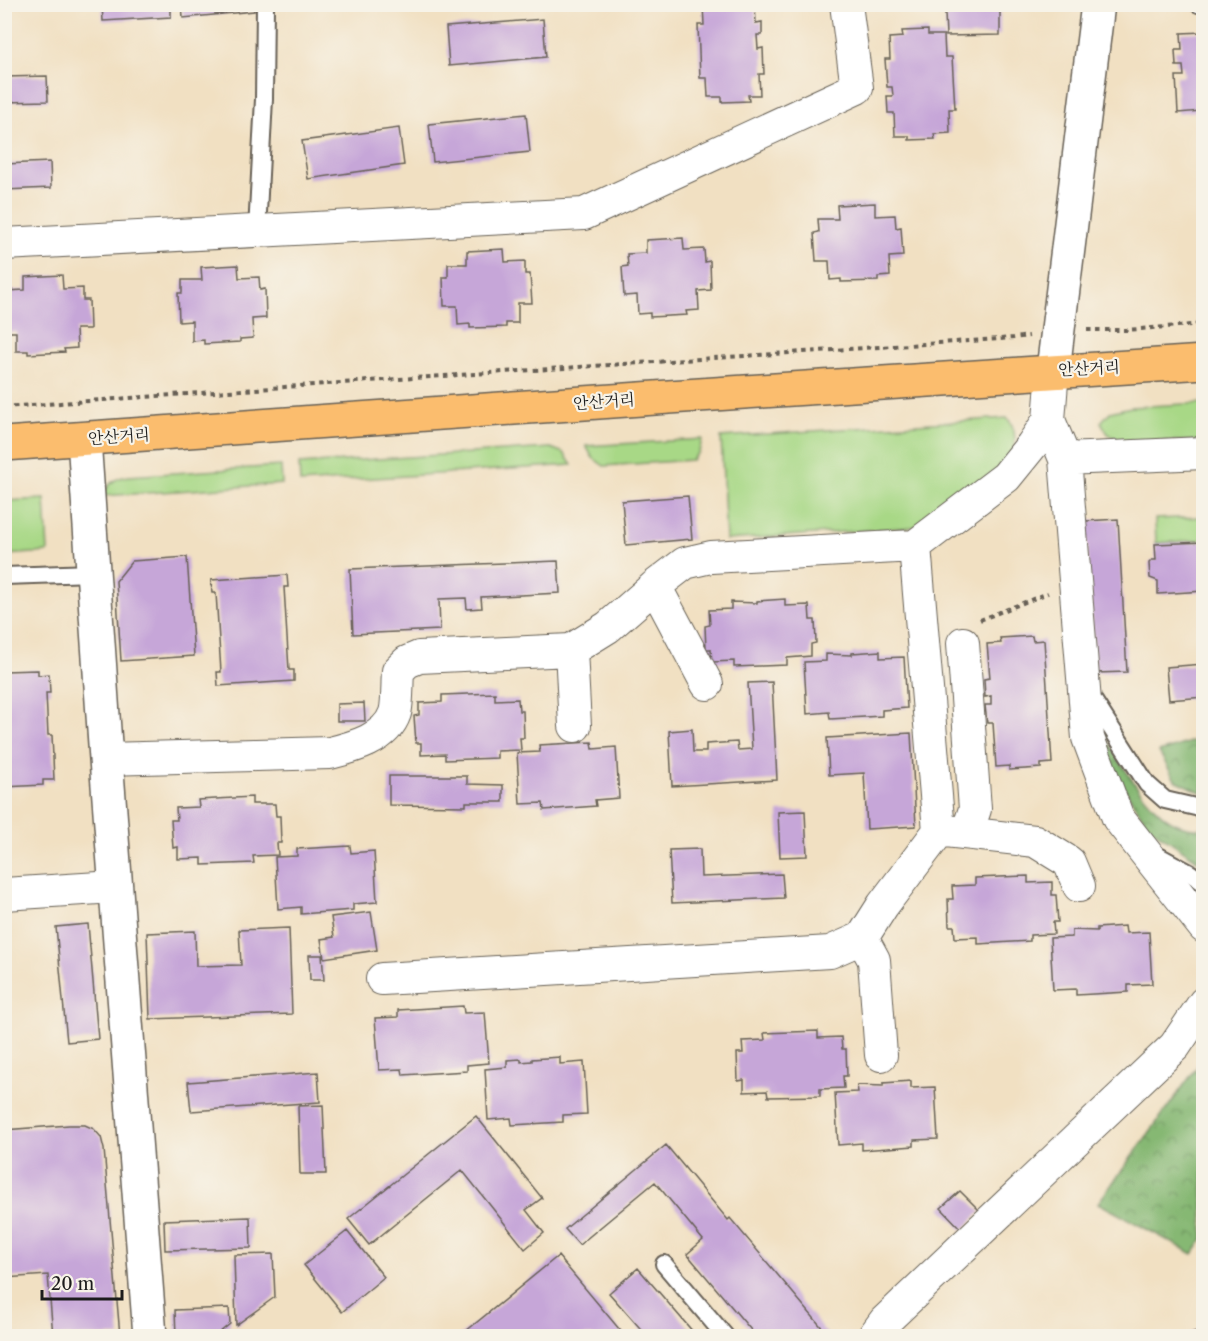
<svg xmlns="http://www.w3.org/2000/svg" width="1208" height="1341" font-family="'Libre Caslon Text','Noto Serif KR',serif">
<style>
.green{fill:#a8d886;stroke:#627a51;stroke-width:1.5}
.forest{fill:url(#forest-crowns);stroke:#516a48;stroke-width:1.5}
.building{fill:#c6a6d8}
.lines{fill:none;stroke-linecap:round;stroke-linejoin:round}
.service-casing{stroke:#676156;stroke-width:20}
.minor-casing{stroke:#676156;stroke-width:34}
.tertiary-casing{stroke:#676156;stroke-width:36}
.primary-casing{stroke:#676156;stroke-width:36}
.path{stroke:#676156;stroke-width:4;stroke-dasharray:4.5 4.5;stroke-linecap:butt}
.service{stroke:#fff;stroke-width:16}
.minor{stroke:#fff;stroke-width:32}
.tertiary{stroke:#fff;stroke-width:33}
.primary{stroke:#fbbd6e;stroke-width:33}
.labels{text-anchor:middle;dominant-baseline:central;stroke-width:4.5;stroke-linejoin:round;paint-order:stroke}
.street-label{font-size:16px;fill:#1c1c1c;stroke:#f7f3e8}
</style>
<defs>
<pattern id="forest-crowns" width="20" height="18" patternUnits="userSpaceOnUse" patternTransform="scale(1.5)"><rect width="20" height="18" fill="#86b873"/><path d="M2 6a3 3 0 1 1 6 0M12 15a3 3 0 1 1 6 0" fill="none" stroke="#6d955e"/></pattern>
</defs>
<rect width="100%" height="100%" fill="#f7f3e8"/>
<filter id="ink" filterUnits="userSpaceOnUse"><feTurbulence type="fractalNoise" baseFrequency=".0167" numOctaves="2"/><feDisplacementMap in="SourceGraphic" scale="12" xChannelSelector="R" yChannelSelector="G"/><feConvolveMatrix kernelMatrix="1 2 1 2 8 2 1 2 1" color-interpolation-filters="sRGB"/></filter>
<filter id="wash" filterUnits="userSpaceOnUse"><feTurbulence type="fractalNoise" baseFrequency=".008" numOctaves="4" result="noise"/><feDisplacementMap in="SourceGraphic" scale="24" xChannelSelector="R" yChannelSelector="G"/><feGaussianBlur stdDeviation="1.35" result="paint"/><feColorMatrix in="noise" values="0 0 0 0 0 0 0 0 0 0 0 0 0 0 0 0 0 1.4 0 .05"/><feComposite in="paint" operator="in"/></filter>
<g filter="url(#wash)">
<rect width="100%" height="100%" fill="#f1e0c2"/>
<path class="green" d="M1203 403V441H1121L1108 434 1101 422 1110 412 1131 407Z
M1007 418C1018 429 1015 446 1012 460L914 527 726 540 721 437Z
M702 439 699 452 692 460 604 466 593 458 586 446Z
M551 448 564 453 572 465 300 483 299 464Z
M281 466 282 484 103 496C108 483 115 478 128 476Z
M45 499 48 552 5 555V501Z
M1203 517V540L1156 543 1155 519Z"/>
<path class="forest" d="M1098 725C1116 754 1147 814 1180 825 1187 828 1196 828 1203 829V864L1149 827 1113 771Z
M1203 738H1204L1203 793 1175 780 1159 752Z
M1203 1059V1239L1193 1254 1098 1203Z"/>
<g id="blocks">
<path class="building" d="M102 4H171V17L103 21Z
M182 4H253L254 11 183 18Z
M703 4H755L756 23 762 22V35H757L758 49 763 48 764 74H759L760 95H748L749 101 722 102V97H708L707 78H700L698 25H704Z
M770 4H794V6L771 8Z
M939 4H1006V11H1000V35L946 36 945 13H939Z
M543 19 546 57 449 66 446 27Z
M928 30V35H944L945 57H952L955 109H949L950 133 934 134 935 139 909 140V136H895L894 113H888L887 96H893L892 87H887L885 59H890L889 38 903 37 902 31Z
M1204 32V117H1201V111L1178 113 1176 76H1184L1183 66H1176L1175 50H1182L1181 33Z
M47 76 48 101 4 102V77Z
M526 114 530 152 433 162 429 124Z
M399 128 404 165 308 179 302 141Z
M50 162 51 188 4 190V164Z
M875 203V216L895 215 896 228 901 227 903 256 889 257 890 276 878 277V281L841 282V279L830 280 829 261H816L814 233 819 232 818 219H838L837 205Z
M683 238 684 250 704 249 705 262 710 261 711 290 698 291 699 310 686 311 687 315 650 317V313L638 314 637 295 624 296 622 267 628 266 627 254 646 253V240Z
M504 249 505 262 525 261V274H530L532 303H518V323H506V327L470 328V324L458 325 457 306H444L443 277H448V264H467V251Z
M238 265 239 278 259 277 260 290 265 289 266 318 252 319 253 338 240 339V342L204 344V340L192 341V321L179 322 178 293H182V280H202L201 267Z
M62 275 63 289 83 288V300H89L90 329H76L77 348 64 349 65 352 28 354V351H16V332H4L6 291 25 290V277Z
M688 496 692 539 626 545 622 501Z
M1118 519 1127 672 1095 673 1086 521Z
M1204 542V591L1158 594V581L1150 578 1149 563 1152 560H1156L1155 544Z
M187 557 194 656 121 661 116 581 132 561Z
M558 561 560 593 481 597 482 608 467 609 466 598 439 599 440 630 353 634 350 569Z
M287 575 288 587H284L289 670H294V681L218 686 217 672H221L216 593H212L211 580Z
M785 599V606L809 605 810 620H815L816 643 811 644V656L787 658V665L734 667V661L712 662 711 649H706L705 626 710 625 709 610 731 609V602L757 603V601Z
M1032 636 1033 641 1044 640 1052 763 1041 764V768L1009 770V766L996 767 993 723H987L985 705H991V696L985 697 984 679 990 678 987 644 1001 643 1000 638Z
M880 651V658L904 657 907 708 882 710V716L830 719 829 712 807 714 804 662 826 661V654L852 655V653Z
M1204 664V697L1169 700 1166 667Z
M38 670V675L49 674 50 693H46L48 735H52L54 780H43V785L4 787V671Z
M772 682 777 780 672 786 669 731 692 729 693 752H706V744L737 742 738 750 752 749 748 683Z
M495 693V700L518 699 519 711H523L524 738H520L521 750 497 751V758L445 760V754L421 755V743H416L414 716 419 715V703L442 702V695Z
M364 703 365 721H337V704Z
M911 733 916 826 867 829 864 773 829 775 827 738Z
M592 742 593 749 616 747 619 798 595 800 596 806 544 810 543 803 520 804 517 753 540 752 539 745Z
M389 776H467V784L503 785V802H466V806L389 805Z
M252 797V804H275L276 816H280L281 843H277L278 855 253 856 254 863 202 865V858L178 859V847L173 848 171 820H177L176 808 199 807 198 800Z
M805 811 807 856 780 857 778 812Z
M350 846 351 853 374 851 377 902 353 904V910L301 914V907L278 909 275 857 297 856V849Z
M700 849 701 877 782 874 784 898 672 903 669 850Z
M1028 876V883L1052 882V895H1056L1058 922H1053L1054 934 1030 935V941L978 944V937L955 938 954 926H949L948 899H953L952 886 975 885V878Z
M371 912 377 950 324 958 321 939 334 937 331 917Z
M88 924 98 1039 67 1042 56 927Z
M1125 926 1126 933 1149 932 1152 984 1128 985V992L1076 995V989L1053 990 1050 938 1072 937V930L1097 931V928Z
M289 928 292 1014 150 1019 147 933 195 931 196 966 241 965 239 930Z
M309 955H322L324 980H310Z
M463 1006 464 1013 485 1012 489 1063 467 1065V1071L403 1075 402 1069 379 1070 375 1018 398 1017V1010Z
M818 1031V1038L841 1037 842 1049H846L847 1076H843L844 1088 820 1089V1096L768 1097 767 1091 744 1092V1080L738 1081 737 1053H743L742 1041 765 1040 764 1033Z
M560 1057V1064L584 1062 587 1114 563 1115V1122L512 1125 511 1118 488 1120 485 1069 507 1067V1060L521 1059V1062L532 1061V1059Z
M318 1072 320 1102 191 1111 188 1082Z
M911 1081V1088L935 1087 938 1139 914 1140V1146L862 1150V1143L838 1145 835 1093 858 1092 857 1085 883 1086V1083Z
M323 1105 326 1174H300L298 1106Z
M476 1116 542 1198 526 1210 544 1233 525 1249 462 1170 369 1245 348 1219Z
M69 1125H85L94 1129 101 1137 104 1149 120 1336H53L48 1275 4 1278V1130Z
M666 1145 728 1220 730 1218 829 1336H756L687 1254 703 1240 655 1182 579 1245 565 1229Z
M960 1191 981 1212 962 1230 941 1208Z
M250 1217 251 1248 165 1250 164 1220Z
M347 1231 384 1277 342 1312 304 1265Z
M273 1254 275 1297 236 1325 234 1255Z
M558 1256 625 1336H460Z
M638 1268 694 1333 690 1336H647L609 1293Z
M229 1308 230 1324 215 1336H176L175 1310Z
M1204 1328V1336H1183Z"/>
</g>
</g>
<g filter="url(#ink)">
<use href="#blocks" fill-opacity="0" stroke="#676156" stroke-width="1.5"/>
<g class="lines">
<defs>
<path id="service" d="M1198 4 1204 5
M257 231 264 99 265 4
M4 576 93 573
M1090 695 1147 784 1165 800 1204 809
M1155 854 1190 873 1204 883
M664 1264 725 1336"/>
<path id="minor" d="M4 244 584 214 857 88 846 4
M1053 370 1049 420 1065 459 1204 453
M1065 459 1088 738 1118 818 1204 927
M655 586 707 684
M963 643 975 809 967 833
M571 650 575 726
M106 759 330 753C354 747 386 739 395 713 398 703 397 682 398 671L407 662 419 657 571 650 608 627 655 586 685 563 711 557 915 546 1006 477 1032 445 1049 420
M946 831 1035 841 1069 862 1079 886
M4 894 115 887
M862 938 874 960 881 1055
M382 979 830 952 862 938 883 905 939 831 915 546
M874 1336 885 1321 1175 1046 1204 1003"/>
<path id="tertiary" d="M1053 370 1098 4
M84 439 106 759 150 1336"/>
<path id="primary" d="M4 444 669 397 1204 362"/>
</defs>
<use href="#service" class="service-casing"/>
<use href="#minor" class="minor-casing"/>
<use href="#tertiary" class="tertiary-casing"/>
<use href="#primary" class="primary-casing"/>
<path class="path" d="M1087 330H1127L1204 324
M4 407 369 381 1014 338 1029 336
M980 620 1048 593"/>
<use href="#service" class="service"/>
<use href="#minor" class="minor"/>
<use href="#tertiary" class="tertiary"/>
<use href="#primary" class="primary"/>
</g>
</g>
<g class="labels">
<g class="street-label">
<text transform="translate(1089 368) rotate(-3)">안산거리</text>
<text transform="translate(604 401) rotate(-4)">안산거리</text>
<text transform="translate(119 436) rotate(-4)">안산거리</text>
</g>
</g>
<rect width="1208" height="1341" fill="none" stroke="#f7f3e8" stroke-width="24"/>
<path d="M42 1290v9h80v-9" fill="none" stroke="#1c1c1c" stroke-width="3"/>
<text x="51" y="1290" font-size="18" fill="#1c1c1c" stroke="#f7f3e8" stroke-width="4.5" paint-order="stroke">20 m</text>
</svg>
